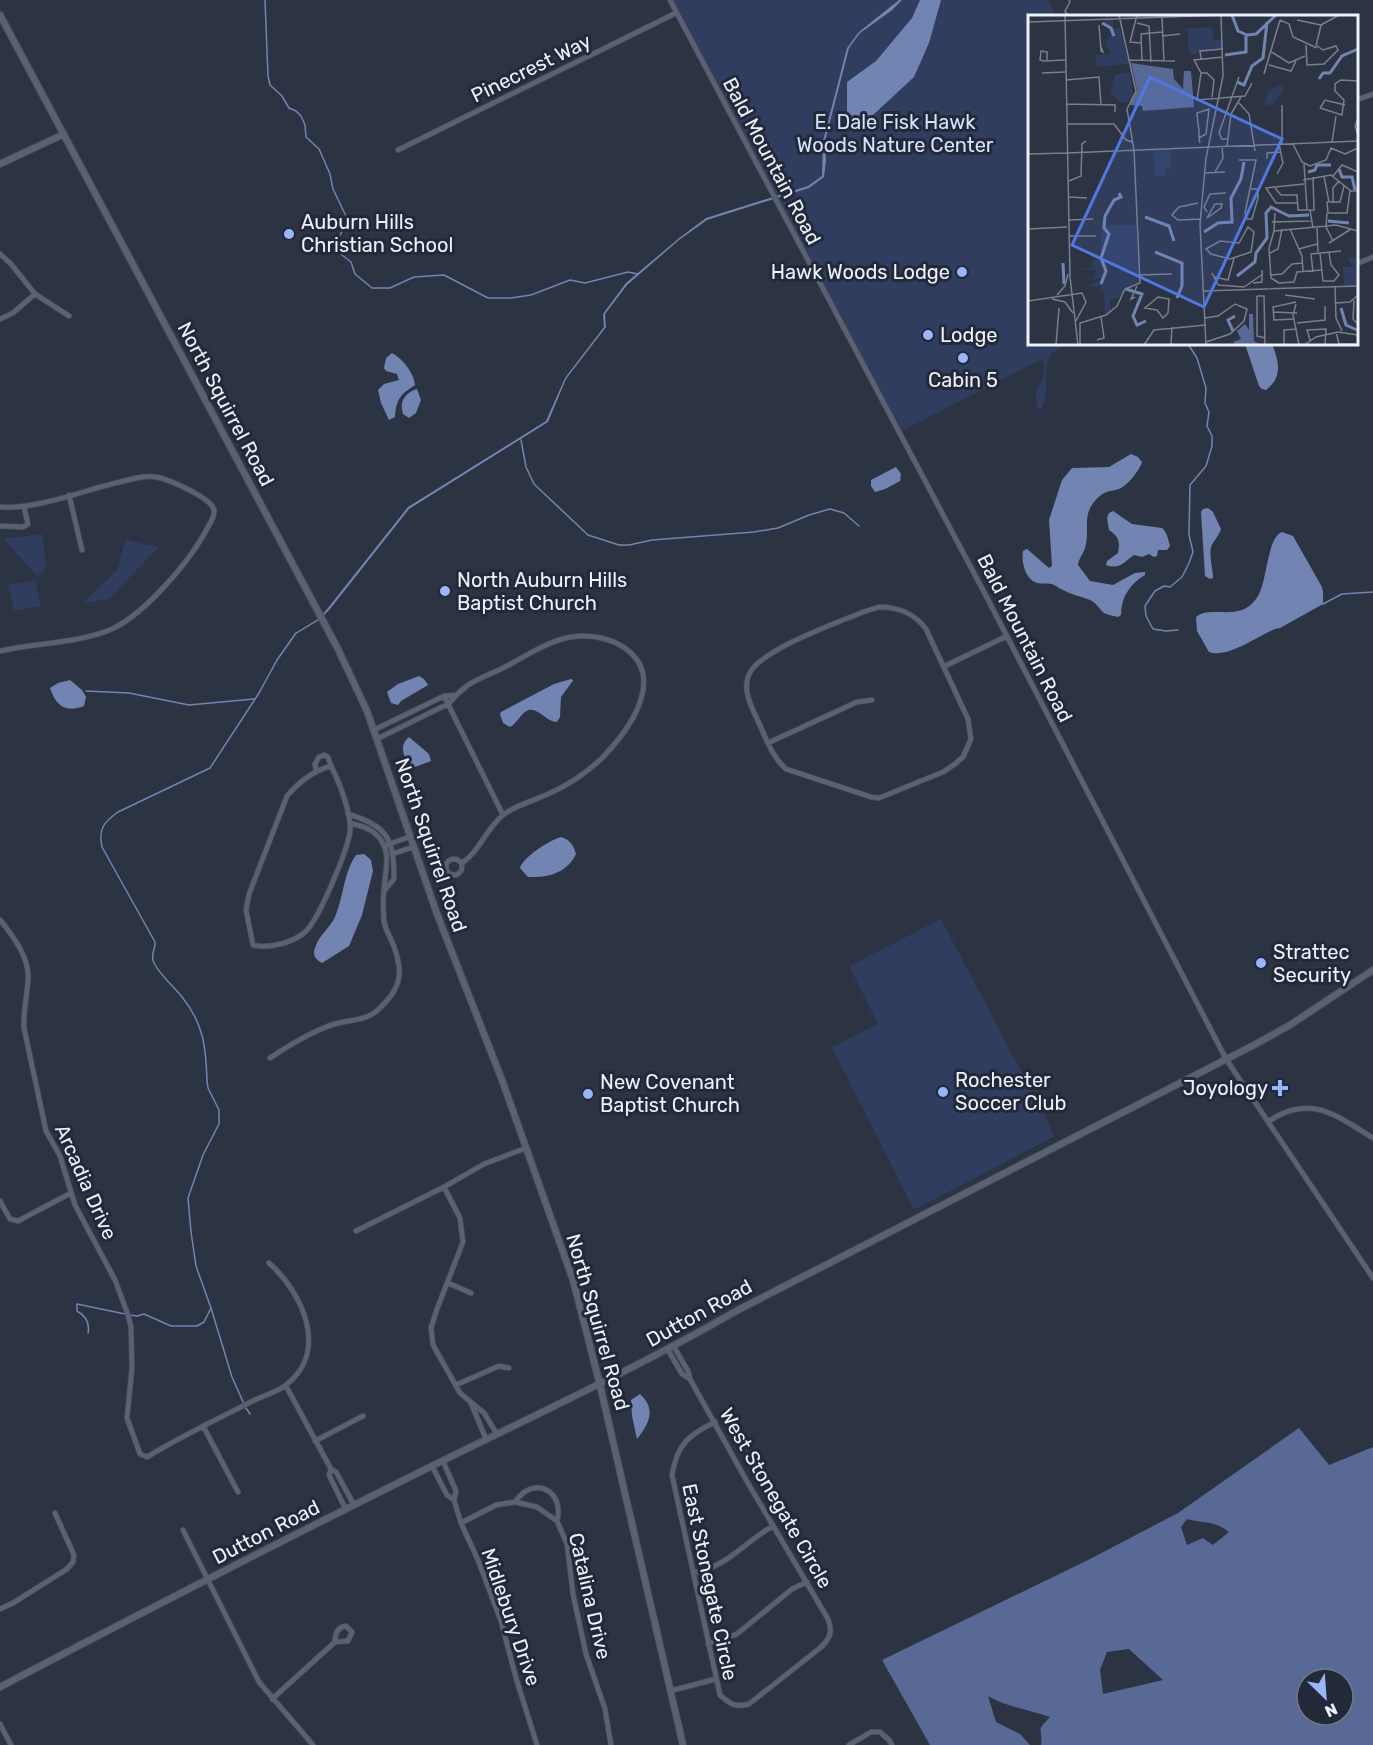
<svg xmlns="http://www.w3.org/2000/svg" width="1373" height="1745" font-family="Rubik,sans-serif">
<style>
.green{fill:#303d5e}
.forest{fill:#576994;fill-rule:evenodd}
.water{fill:#7285b2}
.lines{fill:none;stroke-linecap:round;stroke-linejoin:round}
.stream{stroke:#7285b2;stroke-width:1.5}
.street-casing{stroke:#484e5b;stroke-width:6}
.secondary-casing{stroke:#484e5b;stroke-width:8}
.street{stroke:#596172;stroke-width:4.5}
.secondary{stroke:#596172;stroke-width:6}
.poi-dot{fill:#98b5fd;stroke:#222938;stroke-width:2}
.labels{text-anchor:middle;dominant-baseline:central;stroke-width:6;stroke-linejoin:round;paint-order:stroke}
.street-label{font-size:20px;fill:#edf2fc;stroke:#222938}
.park-label{font-size:20px;fill:#d6e2ff;stroke:#222938}
.poi-label{font-size:20px;fill:#edf2fc;stroke:#222938;text-anchor:start}
.inset-river{fill:none;stroke:#7285b2;stroke-width:3}
.inset-road{fill:none;stroke:#797f8c;stroke-width:1.5}
.view{fill:#5177e1;fill-opacity:0.15;stroke:#5177e1;stroke-width:3}
.inset-edge{fill:none;stroke:#edf2fc;stroke-width:3}
</style>
<rect width="100%" height="100%" fill="#2c3342"/>
<path class="green" d="M673 0H1048L1056 16H1030V344H1072C1065 347 1055 350 1051 355 1042 366 1052 394 1040 411 1026 392 1051 381 1042 359L902 431Z
M42 534 46 567 38 577 3 539Z
M126 539 143 544 159 547 109 599 83 603 117 570Z
M35 580 41 606 14 611 8 585Z
M941 919 1055 1136 914 1210 832 1047 878 1024 849 966Z"/>
<path class="forest" d="M1299 1428 1329 1465 1373 1447V1745H1041C1043 1727 1035 1732 1050 1717 1029 1710 1007 1707 988 1696L996 1722 1020 1734 1030 1745H930L882 1660 1088 1560 1178 1513ZM1187 1519C1205 1524 1213 1520 1229 1532L1213 1545 1203 1538 1187 1545 1181 1527ZM1129 1649 1163 1680 1103 1694 1100 1670 1107 1652ZM1307 1679H1343V1715H1307Z"/>
<path class="water" d="M899 0H902L891 11 860 33 849 48 825 141 826 160 824 177 809 188 707 220 679 240 627 285 605 314 606 327 566 379 548 422 409 509 330 609 319 620 296 634 295 633 318 619 328 608 408 507 546 421 565 378 604 327 603 314 626 283 678 239 706 218 808 186 822 176 823 141 847 48 859 32Z
M920 0H941L929 43 914 77 873 115 861 124 854 125 848 119 847 115V82L876 61 912 18Z
M1245 344H1272C1279 361 1283 377 1266 390L1262 389 1259 386Z
M392 353C403 359 414 373 415 385 401 394 396 399 395 417L389 420 381 403 378 390 384 384 399 380 397 374 386 371 384 368 386 358Z
M417 389 421 400 416 413 409 418 403 414C399 401 405 393 417 389Z
M1131 454 1138 457 1142 462 1141 465C1136 474 1128 485 1119 489 1112 491 1106 491 1101 495 1079 513 1091 528 1085 548 1083 554 1079 558 1078 565L1090 581 1113 585 1135 573 1145 572V575C1130 584 1121 597 1121 615L1118 617C1114 616 1108 615 1104 613 1099 609 1097 603 1090 600 1077 595 1068 594 1056 586 1049 581 1040 586 1033 581 1025 576 1021 561 1023 551L1027 549 1049 568 1052 566 1049 520 1062 480 1072 468 1109 467Z
M896 467 901 474 900 481 885 489 875 492 871 486V480Z
M1208 508 1213 512 1221 529C1219 536 1213 541 1211 547 1209 558 1213 568 1213 578L1210 579 1205 576 1201 512 1203 509Z
M1113 511 1132 524 1162 528C1167 532 1168 539 1170 546L1167 550H1158L1157 556 1154 557 1149 554 1142 557 1134 555C1124 562 1120 570 1106 565L1107 561 1118 553C1120 541 1119 537 1109 530L1107 518 1109 513Z
M1282 532 1293 536 1322 587 1323 592V604L1280 628 1275 629C1258 636 1227 659 1209 652L1197 631 1196 617C1210 604 1239 623 1256 599 1268 584 1266 538 1282 532Z
M419 676 424 679 428 685 401 701 398 705 391 703 387 692 398 684Z
M571 679 573 680 572 682 561 697 560 717 557 722C546 722 539 708 529 710 521 712 517 724 510 727L503 723 500 714 501 712 554 684Z
M70 680 82 690 86 697 84 706C65 713 56 706 50 688L58 683Z
M409 737 429 754 431 761 415 767 409 765C403 755 399 745 409 737Z
M561 837C570 840 573 844 576 854 567 873 548 878 528 877L520 868C523 857 550 840 561 837Z
M364 854 371 860 373 871 362 915 349 946 322 963C316 960 312 955 315 948 318 936 330 928 335 917 344 896 343 874 356 855Z
M640 1394C656 1409 650 1423 637 1439L632 1416 631 1400Z"/>
<g class="lines">
<path class="stream" d="M265 0 268 76 270 85 282 96 289 108 296 111 301 116 305 125 306 137 319 149 330 174 333 189 346 216 347 222 338 239 337 247 342 255 351 262 355 274 372 288H390L414 277 444 275 488 298H511L531 295 570 280 585 283 628 272 638 274
M1068 16 1065 11 1070 2 1069 0
M521 440 526 467 534 484 588 535 619 545H629L652 540 754 532 778 528 809 515 830 509 844 513 859 526
M1323 604 1342 594 1373 592
M1178 630 1166 631 1153 629 1146 616 1145 606 1155 591 1164 586 1170 587 1182 577 1189 563 1193 552 1189 535 1190 485 1206 466 1212 446V436L1207 426 1209 412 1205 403 1206 388 1197 358 1188 344
M86 691 129 693 189 705 254 699
M130 1315 137 1316 144 1314 171 1326H197L204 1322 211 1308
M88 1333C90 1323 86 1316 77 1311V1304L125 1314
M244 1404 232 1377 211 1308 196 1266 191 1232 188 1198 203 1155 219 1124V1110L208 1088 207 1081C206 1048 204 1024 182 997 176 989 154 969 153 960 151 953 156 948 155 942L102 847C98 829 104 822 118 812L210 768 259 693 277 660 296 633
M246 1408 250 1414"/>
<defs>
<path id="street" d="M670 0 984 592 1226 1059 1373 1278
M1356 100 1373 94
M398 150 676 13
M0 254 11 264 35 294 69 316
M1356 264 1373 257
M0 319 13 313 35 294
M69 495 82 550
M0 507C36 510 84 490 120 482 132 479 144 475 156 477 168 479 212 498 214 510 215 516 211 522 208 527 191 560 146 613 112 629 80 643 35 643 0 651
M0 526 23 527 28 524 24 507
M879 607C899 607 914 613 926 629L968 719 971 739 963 757 955 764 943 772 879 798 871 797 786 769C772 757 766 738 758 721 752 708 743 692 748 677 755 651 837 623 863 612Z
M945 666 1007 636
M444 696 503 815
M374 730 444 696 456 695
M377 739 448 704C454 697 460 691 468 685 479 678 493 673 505 667 528 655 553 637 580 636 617 635 654 657 641 699 635 720 619 740 604 756 588 772 569 785 548 794 533 801 516 805 503 815 486 829 479 852 462 863
M768 743 857 702 872 700
M331 766C339 781 352 815 350 832 347 851 319 920 305 932 293 943 268 949 253 945L246 910 249 894 287 796C299 782 312 771 331 766Z
M316 771 315 764 319 757 324 755 328 757 331 766
M348 814C388 826 394 839 394 879L384 891
M384 846 409 837
M392 854 413 847
M446 867a8 8 0 1 1 16 0a8 8 0 1 1-16 0Z
M0 920C13 936 30 958 28 980 27 997 23 1012 24 1028L46 1131 60 1156 75 1205 115 1280 128 1315 131 1327 132 1368 127 1418 140 1454 147 1457C180 1437 215 1420 249 1403 259 1397 278 1392 286 1385 330 1351 302 1292 269 1263
M270 1058C288 1046 306 1035 326 1027 343 1019 366 1023 380 1008 389 999 397 990 399 977 401 966 395 947 390 937 387 931 385 928 384 921 383 910 383 899 384 889 385 872 391 855 381 840 373 829 362 826 350 823
M1269 1121C1310 1093 1337 1116 1373 1138
M444 1187 460 1218 463 1242 437 1309 431 1328 433 1345 460 1393 484 1413 497 1434
M0 1201 10 1219 18 1221 71 1193
M356 1231 444 1187 484 1164 526 1148
M448 1283 471 1293
M668 1350 682 1374 690 1379 688 1371 674 1347
M690 1379 745 1478 828 1619C833 1632 830 1639 820 1648L749 1704C735 1708 730 1704 720 1695L672 1475C677 1445 688 1435 715 1422
M456 1385 499 1366 509 1368
M286 1386 331 1469 336 1472 354 1505
M471 1403 486 1439
M203 1426 238 1492
M315 1441 363 1416
M443 1461 456 1491 454 1500 461 1523 478 1560 501 1621 516 1678 537 1745
M432 1466 447 1495 454 1500
M331 1469 329 1475 346 1510
M515 1502C534 1474 565 1491 557 1521
M461 1523 496 1505 515 1502 537 1507 557 1521 567 1544 573 1594 586 1654 605 1709 611 1745
M183 1530 259 1682 313 1745
M693 1573C729 1566 743 1543 773 1526
M0 1609 13 1603 67 1569 73 1562 74 1555 55 1513
M708 1644 737 1634 792 1589 807 1582
M670 1691 716 1679
M272 1699 335 1642 348 1641 352 1632 346 1626C337 1627 335 1635 335 1642
M0 1724 11 1745
M849 1745 871 1732H880L889 1740 892 1745"/>
<path id="secondary" d="M0 15 338 649 367 711 437 914 502 1080 573 1280 600 1385 683 1745
M0 164 64 134
M0 1687C143 1612 287 1538 432 1466 535 1415 639 1367 738 1310L1254 1045 1290 1025 1373 970"/>
</defs>
<use href="#street" class="street-casing"/>
<use href="#secondary" class="secondary-casing"/>
<use href="#street" class="street"/>
<use href="#secondary" class="secondary"/>
</g>
<g class="poi-dot">
<circle cx="289" cy="234" r="6"/>
<circle cx="962" cy="272" r="6"/>
<circle cx="928" cy="335" r="6"/>
<circle cx="963" cy="358" r="6"/>
<circle cx="445" cy="591" r="6"/>
<circle cx="1261" cy="963" r="6"/>
<path d="M1277 1079h6v6h6v6h-6v6h-6v-6h-6v-6h6z"/>
<circle cx="943" cy="1092" r="6"/>
<circle cx="588" cy="1094" r="6"/>
</g>
<g class="labels">
<g class="street-label">
<text transform="translate(531 68) rotate(-26)">Pinecrest Way</text>
<text transform="translate(772 161) rotate(62)">Bald Mountain Road</text>
<text transform="translate(226 404) rotate(62)">North Squirrel Road</text>
<text transform="translate(1025 638) rotate(63)">Bald Mountain Road</text>
<text transform="translate(431 845) rotate(71)">North Squirrel Road</text>
<text transform="translate(86 1182) rotate(66)">Arcadia Drive</text>
<text transform="translate(699 1313) rotate(-29)">Dutton Road</text>
<text transform="translate(598 1322) rotate(74)">North Squirrel Road</text>
<text transform="translate(776 1498) rotate(60)">West Stonegate Circle</text>
<text transform="translate(266 1532) rotate(-27)">Dutton Road</text>
<text transform="translate(710 1582) rotate(78)">East Stonegate Circle</text>
<text transform="translate(590 1596) rotate(77)">Catalina Drive</text>
<text transform="translate(511 1617) rotate(71)">Midlebury Drive</text>
</g>
<g class="park-label">
<text x="895" y="122">E. Dale Fisk Hawk<tspan x="895" dy="23">Woods Nature Center</tspan></text>
</g>
<g class="poi-label">
<text x="301" y="222">Auburn Hills<tspan x="301" dy="23">Christian School</tspan></text>
<text x="950" y="272" text-anchor="end">Hawk Woods Lodge</text>
<text x="940" y="335">Lodge</text>
<text x="963" y="380" text-anchor="middle">Cabin 5</text>
<text x="457" y="580">North Auburn Hills<tspan x="457" dy="23">Baptist Church</tspan></text>
<text x="1273" y="952">Strattec<tspan x="1273" dy="23">Security</tspan></text>
<text x="955" y="1080">Rochester<tspan x="955" dy="23">Soccer Club</tspan></text>
<text x="600" y="1082">New Covenant<tspan x="600" dy="23">Baptist Church</tspan></text>
<text x="1268" y="1088" text-anchor="end">Joyology</text>
</g>
</g>
<g transform="translate(1028 15)">
<rect width="330" height="330" fill="#2c3342"/>
<path d="M75 5H85V13H92L101 49 68 52V40L82 39 77 29 83 19ZM184 12 185 25 194 24V34L161 40 159 13ZM102 57 105 81 98 88 92 87 82 77 87 60ZM253 70 256 73 247 88 242 91 236 88 241 75ZM142 134 143 154H138V161H127L125 135ZM74 204 77 211 91 210 94 205 92 210H108L111 269 100 272 92 282 82 284 83 296 77 300 76 274 72 281 74 273 67 278 74 271 57 272 75 263 60 265 66 262 68 255 50 254 64 252 65 245 73 243ZM319 242H328L330 271H316L315 252H325Z" fill="#303d5e"/>
<path d="M103 48 145 54 146 64 155 74 156 56H163L166 92 115 96 114 91 101 90 109 75ZM221 299H225L226 326 233 330H208L205 327 213 324 209 316 217 309 221 315Z" fill="#576994"/>
<path class="inset-river" d="M204 0 210 16 219 20 228 19 248 0M74 8 83 13 86 21M197 40 218 37V21M291 64 295 58H302L314 41 330 34M209 67 216 70 224 51 235 43 239 7M311 154 314 162H324L327 175M280 157 287 155 289 150H303M117 202 141 211 146 226M300 206 321 208M176 217 190 208 204 207 203 183 213 164 216 147M127 237 154 248V271L149 283M35 248 36 269M209 261 227 247 228 238 239 223 238 198 243 192 261 201 281 200M73 269 78 256 73 243 81 219 76 213 77 201 86 185 93 182 91 178M98 274 114 279 105 301 109 310 118 306M313 293 318 310 329 315M205 316 200 305 207 301"/>
<path class="inset-road" d="M37 0 42 262 50 330M109 0 102 27 113 28M134 3 136 46M252 5 261 9 265 22 289 33M269 5 293 10M0 7 195 0M109 8 121 11 123 47M71 10 73 36 75 37 73 32M293 10 311 0M134 21 152 19M278 30 279 50 296 49 310 35 308 31 295 35 288 30M288 31 293 10M242 36 261 48 277 41M195 42 166 45 173 58 169 85 217 81 224 68M173 44 172 36 195 34M19 45V37L13 36 12 45 16 46 37 45M101 45 147 46M114 46 113 19 134 17M241 50 263 56 268 46M14 58 37 57M173 58H179L186 65 184 82M236 59 252 5M38 65 71 62 73 90M211 88 221 99 227 136M39 89 87 90V97M292 93 314 100 316 85 307 76V69L313 65 330 66M292 93 297 85 317 90M330 103 327 111 330 120M39 109H86L98 125 104 127M171 123 178 119 181 94 169 98V99L171 116V123L172 128M200 124H194L191 118 211 62M304 127 308 101M254 129V90M265 129 274 147 282 151 298 145 303 133 317 139 330 133M199 131 203 99 213 82M39 138 330 126M0 139 39 138M239 144V138L253 137M211 145H228L217 198 219 204H224L230 183V174H223M276 149 279 194M187 157 195 143 194 131M177 158 197 157M249 159 255 148 251 129M296 161 301 187H312L316 171M305 161 314 150 330 157M275 165 303 160 323 176H330M41 166 53 161 54 129 58 126M247 173 253 180H269L270 195H286L285 162M41 182 59 183M299 186 300 198H319L322 176M170 188 151 192 144 200 150 205 173 204M270 188H248L238 173 276 169M305 188V173L311 166M187 189H194L193 193 179 203ZM282 195 285 213M179 197 176 192 182 179 198 178M299 198 298 212 305 226M40 205 65 204M244 207 283 206M220 212 226 217 223 237 202 244 183 239 178 234 192 226 211 228ZM289 212 290 237M0 214 39 212M262 214 274 241 275 257M246 216 308 210 330 216M246 216 241 233 243 263 251 268M246 216 247 198M41 221H68M301 228 323 214M271 234 289 229M242 238 250 234 254 214M292 238 295 266H306L311 260 303 250 301 237M285 257 283 239 313 236M184 258 190 270 216 272 235 259M111 260 144 259M243 260 254 259 264 249 275 248M186 262 200 265 206 243M225 268 234 267V255M251 268 266 267 269 257 294 255M307 272 308 303 314 316M176 276 330 271M29 280 37 271 40 259M257 280 287 284M229 281H236L237 330M229 281V321L237 323M107 282 103 284 109 271M130 282 141 284 140 298 135 303 129 295 117 293ZM24 284 37 287 45 298M326 285 325 304 330 309M0 286 54 278 58 287 48 306M308 288 322 287 330 280M268 289 265 300 271 330M245 297 269 298M177 303 190 301 207 289 219 294 216 306 202 319 178 327M267 304 246 305 245 292 268 287M269 308 297 305V291M308 317 311 329H330M69 325 76 323 73 302M282 325 279 315 298 314 297 330M28 330 31 293M52 330V308L78 300 89 291 97 274 112 268 106 135 99 94 108 76 91 0M116 330 126 315 178 310M143 330 144 312M178 330 172 209 178 143 195 61 193 0M256 330V315L269 314M276 330 288 322 310 317 330 320"/>
<path class="view" d="M122 62 254 124 176 292 44 230Z"/>
<rect width="330" height="330" class="inset-edge"/>
</g>
<g transform="translate(1325 1697) rotate(155)"><circle r="28" fill="#222938" stroke="#737986" stroke-width="1.5"/>
<path d="M0-4.5L10 22L0 15L-10 22Z" fill="#98b5fd"/>
<text y="-9" font-size="16" font-weight="bold" text-anchor="middle" fill="#edf2fc">N</text>
</g>
</svg>
